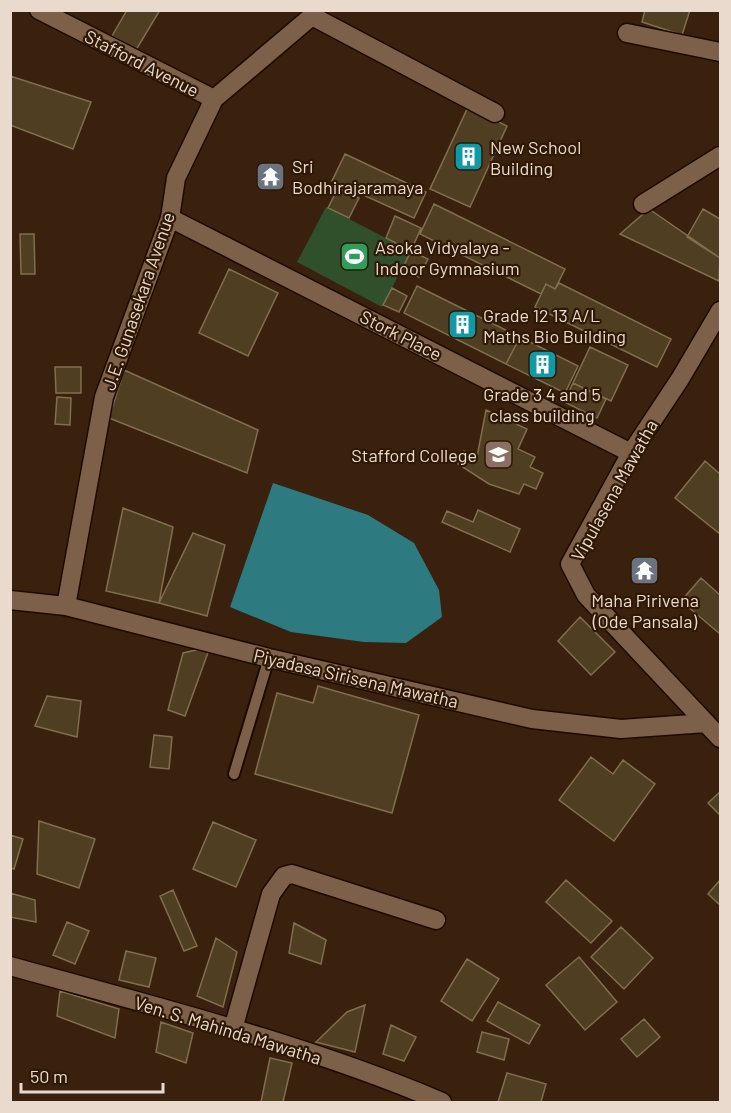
<svg xmlns="http://www.w3.org/2000/svg" width="731" height="1113" font-family="Barlow,sans-serif">
<style>
.green{fill:#2f502a}
.water{fill:#2d7b80}
.building{fill:#503e22;stroke:#816d50;stroke-width:1.5}
.lines{fill:none;stroke-linecap:round;stroke-linejoin:round}
.lane-casing{stroke:#1f0a00;stroke-width:14}
.street-casing{stroke:#1f0a00;stroke-width:21}
.secondary-casing{stroke:#1f0a00;stroke-width:21}
.lane{stroke:#7c604a;stroke-width:10}
.street{stroke:#7c604a;stroke-width:18}
.secondary{stroke:#7c604a;stroke-width:18}
.labels{text-anchor:middle;dominant-baseline:central;stroke-width:4.5;stroke-linejoin:round;paint-order:stroke}
.street-label{font-size:18px;fill:#eadace;stroke:#2f1804}
.poi-label{font-size:18px;fill:#eadace;stroke:#2f1804;text-anchor:start}
</style>
<rect width="100%" height="100%" fill="#39210d"/>
<path class="green" d="M326 207 411 251 382 307 297 262Z"/>
<path class="water" d="M273 483 368 515 414 543 439 590 442 617 406 643 364 642 291 632 230 607Z"/>
<path class="building" d="M127 10H160L136 50 112 36Z
M645 10H690L682 35 642 22Z
M10 76 91 102 73 149 10 125Z
M468 107 507 126 470 207 430 189Z
M345 154 426 192 414 218 332 181Z
M338 188 359 198 349 218 328 208Z
M434 204 565 269 555 289 546 284 541 294 420 234Z
M649 209 720 258 719 281 620 234Z
M703 209 720 219V258L687 237Z
M395 216 421 228 411 251 386 238Z
M20 234H34L35 274H21Z
M411 251 428 259 419 277 402 269Z
M229 269 278 293 248 356 199 333Z
M559 283 671 339 657 367 535 307 546 284 555 289Z
M417 286 520 337 506 364 404 313Z
M392 288 407 296 399 312 383 305Z
M520 337 578 366 565 393 506 364Z
M590 347 628 365 611 401 573 383Z
M55 367H81V393H56Z
M124 370 258 430 247 473 109 418Z
M573 383 606 399 597 418 564 402Z
M57 397 71 398 70 425 55 424Z
M486 410 527 429 518 449 535 457 530 467 543 473 536 489 524 484 519 494 489 484 458 464 464 451 477 457Z
M705 461 720 474V534L675 498Z
M123 508 173 527 159 603 106 591Z
M478 510 520 529 510 552 442 522 447 511 473 522Z
M193 533 225 545 207 616 159 603Z
M701 578 720 595V634L681 601Z
M580 617 615 652 591 675 558 641Z
M210 647 185 716 168 710 183 653Z
M318 686 419 715 392 813 255 774 277 693 313 703Z
M47 696 81 701 77 737 35 726Z
M154 735 172 737 169 769 150 767Z
M591 757 613 774 623 760 655 784 614 841 559 800Z
M720 792V815L708 803Z
M39 821 95 839 79 888 37 874Z
M213 822 256 840 236 887 193 869Z
M10 835 23 839 14 869 10 868Z
M566 880 612 921 591 943 546 902Z
M720 880V905L708 894Z
M173 890 197 946 184 951 160 896Z
M10 893 35 900 36 922 10 917Z
M67 922 89 931 75 964 53 955Z
M294 923 326 940 321 964 289 953Z
M621 927 653 958 624 989 591 957Z
M216 938 237 952 223 1007 197 996Z
M126 951 156 958 149 987 119 980Z
M579 957 617 1002 585 1030 546 985Z
M467 959 499 979 472 1021 441 1001Z
M60 991 119 1009 115 1038 57 1016Z
M498 1002 540 1025 529 1044 487 1021Z
M365 1005 355 1052 316 1042 347 1012Z
M644 1019 660 1037 637 1057 621 1039Z
M161 1022 193 1033 186 1063 156 1052Z
M391 1025 416 1037 404 1061 383 1054Z
M482 1032 509 1039 504 1060 477 1052Z
M270 1058 292 1063 283 1102H261Z
M507 1073 546 1084 541 1102H498Z"/>
<g class="lines">
<defs>
<path id="lane" d="M234 774 269 658"/>
<path id="street" d="M39 10 214 99
M312 16 495 113
M627 33 720 52
M643 204 720 156
M170 218 631 453
M706 723 586 595 570 564 631 453 680 379 720 311
M10 966C154 1006 306 1044 442 1102
M233 1029 271 894 284 876 292 874 436 920"/>
<path id="secondary" d="M10 600 66 606 269 658 532 719 621 729 706 723 720 738
M66 606 104 397 170 218 176 178 214 99 312 16 315 10"/>
</defs>
<use href="#lane" class="lane-casing"/>
<use href="#street" class="street-casing"/>
<use href="#secondary" class="secondary-casing"/>
<use href="#lane" class="lane"/>
<use href="#street" class="street"/>
<use href="#secondary" class="secondary"/>
</g>
<defs>
<symbol id="building-square" viewBox="-11 -11 22 22"><rect x="-9" y="-9" width="18" height="18" rx="4" fill="#0f9aa8" stroke="#2f1804"/><path d="M-4-6H4V6H1V3H-1V6H-4ZM-2.5-4.3h1.7v1.8h-1.7ZM.8-4.3h1.7v1.8H.8ZM-2.5-1h1.7V.8h-1.7ZM.8-1h1.7V.8H.8Z" fill="#fff"/></symbol>
<symbol id="temple-square" viewBox="-11 -11 22 22"><rect x="-9" y="-9" width="18" height="18" rx="4" fill="#6b7280" stroke="#2f1804"/><path d="M0-6L5-2H3V0L6.5 2.5H4V6H1.5V3h-3V6H-4V2.5H-6.5L-3 0V-2H-5Z" fill="#fff"/></symbol>
<symbol id="stadium-square" viewBox="-11 -11 22 22"><rect x="-9" y="-9" width="18" height="18" rx="4" fill="#2e9e5b" stroke="#2f1804"/><path d="M0-5a6.5 5 0 1 0 0 10a6.5 5 0 1 0 0-10ZM-3.5-1.8h7v3.6h-7Z" fill="#fff"/></symbol>
<symbol id="school-square" viewBox="-11 -11 22 22"><rect x="-9" y="-9" width="18" height="18" rx="4" fill="#8d6e63" stroke="#2f1804"/><path d="M0-5L7-2L0 1L-7-2ZM-4 1L0 2.5L4 1V4Q0 6-4 4Z" fill="#fff"/></symbol>
</defs>
<g fill-rule="evenodd">
<use href="#building-square" x="452" y="140" width="33" height="33"/>
<use href="#temple-square" x="254" y="160" width="33" height="33"/>
<use href="#stadium-square" x="338" y="240" width="33" height="33"/>
<use href="#building-square" x="446" y="308" width="33" height="33"/>
<use href="#building-square" x="526" y="348" width="33" height="33"/>
<use href="#school-square" x="482" y="438" width="33" height="33"/>
<use href="#temple-square" x="628" y="554" width="33" height="33"/>
</g>
<g class="labels">
<g class="street-label">
<text transform="translate(142 63) rotate(27)">Stafford Avenue</text>
<text transform="translate(138 301) rotate(-71)">J.E. Gunasekara Avenue</text>
<text transform="translate(401 335) rotate(27)">Stork Place</text>
<text transform="translate(614 490) rotate(-61)">Vipulasena Mawatha</text>
<text transform="translate(356 678) rotate(13)">Piyadasa Sirisena Mawatha</text>
<text transform="translate(228 1030) rotate(17)">Ven. S. Mahinda Mawatha</text>
</g>
<g class="poi-label">
<text x="490" y="147">New School<tspan x="490" dy="21">Building</tspan></text>
<text x="292" y="166">Sri<tspan x="292" dy="21">Bodhirajaramaya</tspan></text>
<text x="375" y="247">Asoka Vidyalaya -<tspan x="375" dy="21">Indoor Gymnasium</tspan></text>
<text x="483" y="315">Grade 12 13 A/L<tspan x="483" dy="21">Maths Bio Building</tspan></text>
<text x="542" y="394" text-anchor="middle">Grade 3 4 and 5<tspan x="542" dy="21">class building</tspan></text>
<text x="477" y="455" text-anchor="end">Stafford College</text>
<text x="645" y="600" text-anchor="middle">Maha Pirivena<tspan x="645" dy="21">(Ode Pansala)</tspan></text>
</g>
</g>
<rect width="731" height="1113" fill="none" stroke="#eadace" stroke-width="24"/>
<path d="M21 1083v9h142v-9" fill="none" stroke="#eadace" stroke-width="3"/>
<text x="30" y="1083" font-size="18" fill="#eadace" stroke="#2f1804" stroke-width="4.5" paint-order="stroke">50 m</text>
</svg>
